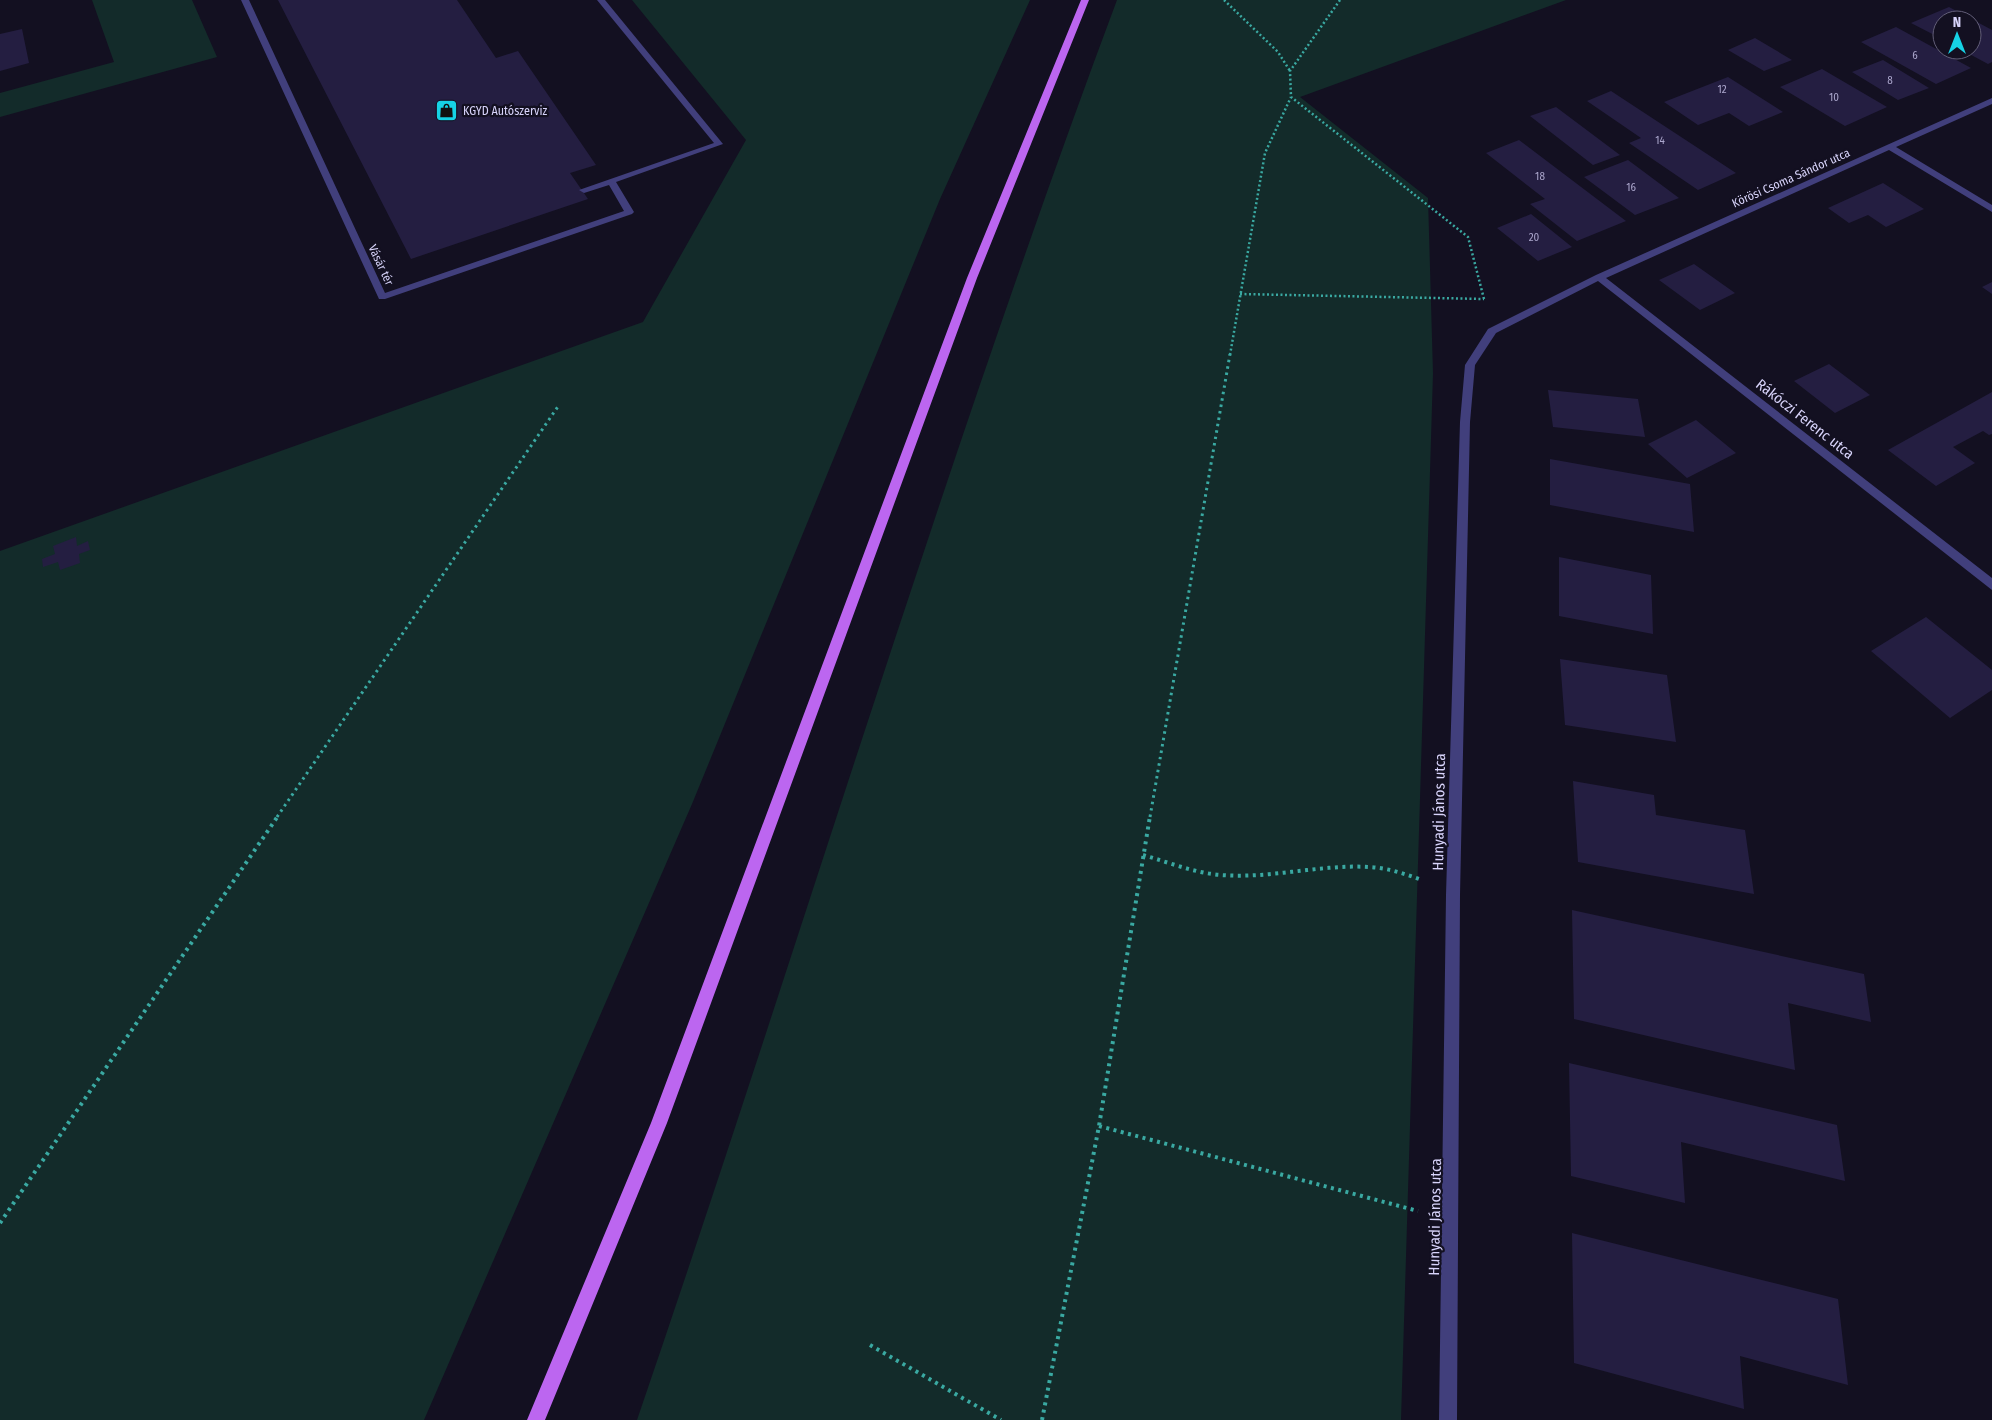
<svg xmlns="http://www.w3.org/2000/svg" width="1992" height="1420" font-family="'Fira Sans Condensed',sans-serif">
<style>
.green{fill:#132b2a}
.building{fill:#241e41}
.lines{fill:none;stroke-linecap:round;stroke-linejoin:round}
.path-far2{stroke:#3aa9a2;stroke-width:2.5;stroke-dasharray:2 2.5;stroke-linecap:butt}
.path-far1{stroke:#3aa9a2;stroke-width:3;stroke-dasharray:2.5 4;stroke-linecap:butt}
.path{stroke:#3aa9a2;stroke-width:4;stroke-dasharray:3 4.5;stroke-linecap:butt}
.minor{fill:#413f7c;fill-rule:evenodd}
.major{fill:#bc66f0;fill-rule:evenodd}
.labels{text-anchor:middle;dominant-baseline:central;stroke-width:4.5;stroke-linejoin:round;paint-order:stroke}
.far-number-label{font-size:11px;fill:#aba6cc}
.far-poi-label{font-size:12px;fill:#d8d4fb;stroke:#131021;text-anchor:start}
.far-street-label{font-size:12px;fill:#d8d4fb;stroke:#131021}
.street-label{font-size:15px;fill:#d8d4fb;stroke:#131021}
</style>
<rect width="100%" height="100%" fill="#131021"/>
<path class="green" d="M92 0H192L217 57 0 117V93L114 62Z
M632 0H1030L940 199 692 804 424 1420H0V551L643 322 746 140Z
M1117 0H1566L1300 97 1428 198 1433 373 1401 1420H637C799 947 942 468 1117 0Z"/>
<path class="building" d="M278 0H457L496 58 518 51 596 165 570 173 588 199 411 259Z
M1949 7 1992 30V62L1988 64 1962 50H1972V20H1942V39L1911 23Z
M1896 27 1971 68 1936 84 1861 42Z
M22 29 29 63 0 71V34Z
M1755 38 1792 60 1764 71 1728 50Z
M1883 60 1929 88 1898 100 1852 72Z
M1822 69 1887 107 1845 126 1780 87Z
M1728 77 1783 112 1749 126 1729 113 1698 125 1664 102Z
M1611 91 1736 173 1698 190 1629 143 1641 138 1587 101Z
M1556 107 1620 155 1593 165 1530 116Z
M1519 140 1626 221 1577 241 1530 204 1545 199 1486 153Z
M1628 160 1679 198 1635 215 1584 177Z
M1883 183 1924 209 1886 227 1868 215 1849 223 1828 208Z
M1531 214 1572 247 1538 261 1497 228Z
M1694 264 1735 293 1700 310 1659 280Z
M1992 282V294L1982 287Z
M1829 364 1870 395 1835 413 1794 381Z
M1548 390 1638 399 1645 437 1553 427Z
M1992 392V434L1989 435 1983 431 1953 447 1975 463 1936 486 1888 450Z
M1696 420 1736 453 1687 478 1648 444Z
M1550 459 1690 484 1694 532 1550 505Z
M76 537 77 546 88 541 90 550 79 554 80 563 60 570 58 562 43 567 42 559 55 554 53 546Z
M1559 557 1651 575 1653 634 1559 616Z
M1926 617 1992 670V690L1950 718 1871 651Z
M1560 659 1667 675 1676 742 1565 725Z
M1573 781 1654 795 1656 815 1745 830 1754 894 1578 862Z
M1572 910 1864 974 1871 1022 1788 1003 1795 1070 1574 1019Z
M1569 1063 1837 1125 1845 1181 1681 1142 1685 1203 1571 1176Z
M1572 1233 1838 1299 1848 1385 1740 1356 1744 1409 1574 1363Z"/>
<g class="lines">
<path class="path-far2" d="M1224 0 1278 52 1290 71
M1340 0 1290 71 1291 97 1468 237 1484 299
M1240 294 1484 299
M1230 355 1265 153 1291 97"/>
<path class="path-far1" d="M277 817 559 405
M1150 817 1230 354"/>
<path class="path" d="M1143 855C1168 862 1194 873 1221 875 1271 879 1320 864 1370 867 1388 868 1405 874 1422 880
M1099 1126 1418 1211
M0 1223 278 816
M870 1345 1001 1420
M1042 1420 1099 1126 1150 816"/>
<path class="minor" d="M241 0H249L385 293 624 211 609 185 584 193 579 190 714 143 597 0H605L723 144 616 182 634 212 632 214 385 299H379Z
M1992 98V104L1896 147 1992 205V212L1889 150 1606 278 1992 578V590L1598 281 1496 333 1475 365 1470 422 1460 895 1457 1420H1439L1446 895 1460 422 1465 365 1488 329 1596 275Z"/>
<path class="major" d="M1081 0H1089L977 278 667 1123 545 1420H527L651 1123 967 278Z"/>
</g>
<defs>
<symbol id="shop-square" viewBox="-11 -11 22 22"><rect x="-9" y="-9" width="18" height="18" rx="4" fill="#16d2e5" stroke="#131021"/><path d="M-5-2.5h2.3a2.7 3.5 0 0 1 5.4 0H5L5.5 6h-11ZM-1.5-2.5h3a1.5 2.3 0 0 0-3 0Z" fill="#111"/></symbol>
</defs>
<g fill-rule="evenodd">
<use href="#shop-square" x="434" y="98" width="25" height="25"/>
</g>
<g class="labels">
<g class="far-number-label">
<text x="1915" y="55">6</text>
<text x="1890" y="80">8</text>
<text x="1722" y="89">12</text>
<text x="1834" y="97">10</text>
<text x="1660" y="140">14</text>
<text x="1540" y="176">18</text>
<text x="1631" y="187">16</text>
<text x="1534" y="237">20</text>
</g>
<g class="far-poi-label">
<text x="463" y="111">KGYD Autószerviz</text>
</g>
<g class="far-street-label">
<text transform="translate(1791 178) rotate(-24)">Körösi Csoma Sándor utca</text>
<text transform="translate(381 265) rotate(65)">Vásár tér</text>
</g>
<g class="street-label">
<text transform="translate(1805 419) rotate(38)">Rákóczi Ferenc utca</text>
<text transform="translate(1439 812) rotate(-89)">Hunyadi János utca</text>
<text transform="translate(1435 1217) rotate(-89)">Hunyadi János utca</text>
</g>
</g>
<g transform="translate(1957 35)"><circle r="24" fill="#131021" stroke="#625e78"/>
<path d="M0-4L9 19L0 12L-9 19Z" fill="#16d2e5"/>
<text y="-8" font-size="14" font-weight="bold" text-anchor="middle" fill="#d8d4fb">N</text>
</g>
</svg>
